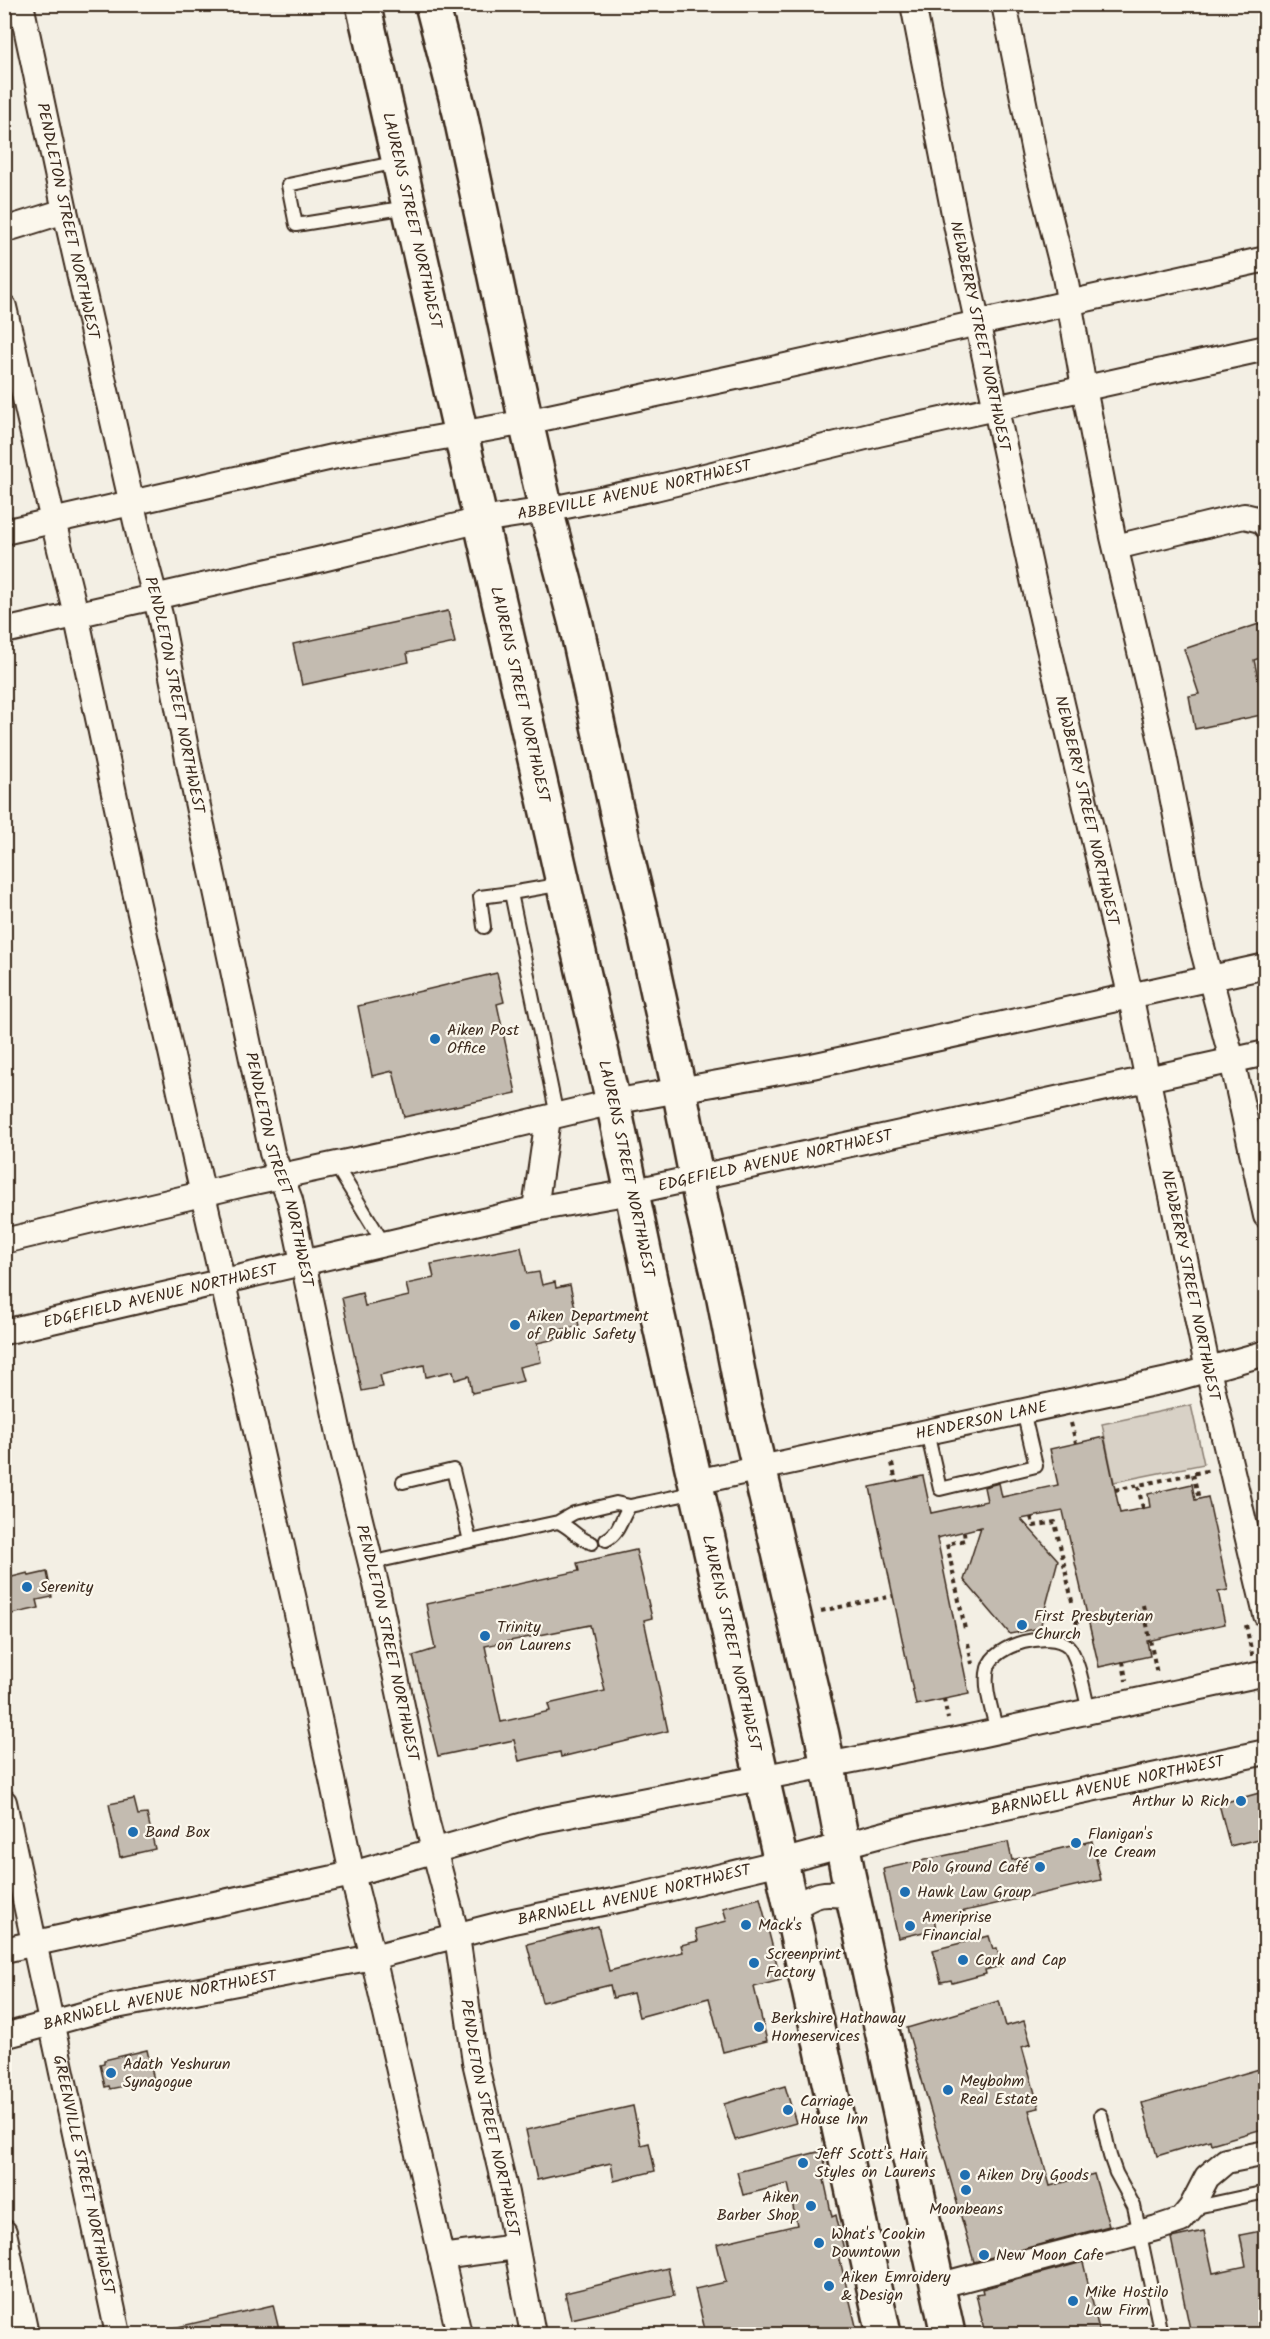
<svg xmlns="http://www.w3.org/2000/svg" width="1270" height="2339" font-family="Kalam,sans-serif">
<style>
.green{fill:#d8d1c6;stroke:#8a7e72;stroke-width:1.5}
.building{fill:#c3bbb0;stroke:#3b2a1e;stroke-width:1.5;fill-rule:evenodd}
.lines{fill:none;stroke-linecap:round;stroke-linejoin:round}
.service-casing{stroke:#3b2a1e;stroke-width:16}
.minor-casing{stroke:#3b2a1e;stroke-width:28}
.primary-casing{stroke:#3b2a1e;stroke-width:38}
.path{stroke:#3b2a1e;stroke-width:4;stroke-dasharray:4.5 4.5;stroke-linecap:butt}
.service{stroke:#fbf7ec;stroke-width:12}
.minor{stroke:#fbf7ec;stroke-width:24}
.primary{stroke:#fbf7ec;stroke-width:33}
.poi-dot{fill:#1f6fb2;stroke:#fbf7ec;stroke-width:2}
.labels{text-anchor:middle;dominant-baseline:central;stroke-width:4.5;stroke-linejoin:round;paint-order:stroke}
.street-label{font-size:16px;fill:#3b2a1e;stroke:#fbf7ec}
.poi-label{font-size:16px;fill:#3b2a1e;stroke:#fbf7ec;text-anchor:start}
</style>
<rect width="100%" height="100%" fill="#f3efe4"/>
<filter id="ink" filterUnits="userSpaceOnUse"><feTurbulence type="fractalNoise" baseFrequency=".0167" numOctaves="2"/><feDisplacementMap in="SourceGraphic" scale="12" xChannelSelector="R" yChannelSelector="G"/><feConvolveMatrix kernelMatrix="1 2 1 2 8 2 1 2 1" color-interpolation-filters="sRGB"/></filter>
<g filter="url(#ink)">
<path class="green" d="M1191 1405 1204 1464 1114 1482 1102 1424Z"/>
<path class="building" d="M448 611 455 643 407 653 409 662 302 685 293 644Z
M1262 623 1266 632V656L1254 660 1266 714 1195 729 1189 696 1199 694 1184 649Z
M497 973 504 1002 497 1004 516 1093 404 1117 393 1071 372 1076 358 1006Z
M521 1247 527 1274 539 1272 542 1285 555 1282 556 1288 570 1285 579 1326 554 1331 556 1339 537 1343 541 1362 519 1367 523 1381 472 1393 469 1376 455 1380 453 1371 426 1377 424 1365 380 1375 383 1387 362 1391 342 1298 362 1293 365 1306 409 1296 406 1284 434 1278 431 1264Z
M1104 1437 1120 1513 1150 1507 1148 1494 1192 1484 1195 1500 1208 1497 1228 1590 1218 1592 1225 1624 1147 1641 1150 1656 1099 1667 1063 1511 1021 1519 1058 1560 1040 1628 1010 1634 964 1580 981 1527 937 1538 969 1694 916 1705 870 1487 923 1476 931 1513 987 1501 984 1487 999 1483 1002 1497 1058 1485 1050 1449Z
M636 1550 652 1618 644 1620 668 1731 561 1757 560 1752 519 1761 514 1740 438 1756 413 1656 435 1649 426 1604 579 1571 577 1563ZM590 1625 605 1691 548 1704 550 1711 501 1722 485 1646Z
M47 1572 52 1597 37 1600 39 1608 12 1614 4 1606V1579L28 1573 29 1576Z
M1263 1792 1266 1802V1837L1230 1846 1219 1804Z
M134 1799 138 1815 147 1814 155 1849 120 1857 109 1804Z
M1092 1841 1101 1880 934 1918 936 1929 898 1938 883 1869 1008 1842 1012 1860Z
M760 1898 781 1980 754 1987 767 2041 723 2052 709 1998 639 2017 633 1993 613 1998 610 1985 542 2002 527 1944 598 1926 609 1971 683 1952 681 1945 698 1941 695 1929 727 1921 723 1908Z
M989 1936 993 1949 997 1948 1001 1966 985 1970 986 1974 952 1983 951 1980 941 1982 933 1950Z
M999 2001 1006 2026 1024 2021 1031 2044 1022 2047 1039 2108 1029 2110 1050 2186 1094 2174 1109 2226 974 2262 907 2028Z
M147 2050 154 2080 110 2089 109 2086 105 2087 100 2064 104 2063V2060Z
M1266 2067V2128L1211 2144 1210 2140 1157 2156 1142 2103Z
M785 2086 796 2123 735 2140 724 2104Z
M633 2106 641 2145 649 2143 655 2171 614 2181 611 2163 537 2180 526 2130Z
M822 2151 827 2173 823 2175 832 2217 836 2215 844 2250 838 2252 858 2334H706L695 2289 726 2282 717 2244 797 2225 788 2184 743 2195 737 2172Z
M1266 2230V2334H1191L1171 2238 1204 2231 1213 2273 1246 2266 1240 2235Z
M1083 2262 1100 2334H985L976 2294 983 2293 982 2289Z
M668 2268 674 2296 571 2319 565 2293Z
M273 2305 280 2334H174L173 2328Z"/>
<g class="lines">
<defs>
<path id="service" d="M398 162 288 185 296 225 408 207
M511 893 563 884
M484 927 480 897 511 893 557 1116
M335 1164 384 1244
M927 1432 940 1489 1036 1466 1023 1411
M403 1482 453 1470 470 1541
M558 1522C571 1527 577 1539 592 1543
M606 1540C620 1533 621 1517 630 1506
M370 1563 558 1522 574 1513 616 1503 630 1506 697 1492
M997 1732C993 1713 983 1687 988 1668 994 1644 1050 1630 1068 1646 1079 1657 1085 1697 1089 1712
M1101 2115 1110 2156 1116 2173 1134 2206 1161 2334
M1192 2208 1266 2192"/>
<g id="minor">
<path id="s1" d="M21 4 65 211 141 544 160 615 189 764 272 1153 290 1200 341 1443 376 1584 427 1823 457 1936 475 2062 506 2193 533 2334"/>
<path id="s2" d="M913 4 957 229 1034 584 1130 994 1208 1370 1266 1615"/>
<path d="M1004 4 1036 162 1065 277 1084 388 1113 537 1162 745 1201 943 1232 1060 1266 1216"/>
<path d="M4 230 65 211"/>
<path d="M4 307 53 521 76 614 132 878 294 1600 352 1874 373 1957 459 2334"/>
<path d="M4 532 332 457 526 422 745 375 1266 259"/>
<path d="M1116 547 1244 516 1261 520 1266 526"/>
<path id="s3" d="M4 631 322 559 481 520 546 510 655 488 878 434 1266 348"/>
<path d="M535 1209 548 1118"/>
<path d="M4 1241 244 1184 487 1132 613 1102 812 1066 1266 966"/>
<path id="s4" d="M4 1332 535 1209 631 1192 1266 1053"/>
<path id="s5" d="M696 1482 1177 1378 1266 1353"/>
<path id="s6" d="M4 1802 118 2334"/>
<path d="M791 1909C818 1892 822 1892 853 1896"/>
<path d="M4 1950 352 1874 538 1821 956 1740 1266 1673"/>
<path id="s7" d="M4 2036 111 2007 373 1957 513 1921 638 1896 781 1862 911 1827 1266 1752"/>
<path d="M4 2232 26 2334"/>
<path d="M441 2257 516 2247"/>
<path d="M937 2286 1157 2228 1181 2220 1191 2208 1207 2177 1226 2161 1266 2153"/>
</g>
<g id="primary">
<path id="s8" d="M363 4 613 1102 656 1308 781 1862 884 2334"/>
<path d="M432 4 460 113 526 422 546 510 576 624 622 836 641 915 679 1089 701 1201 723 1294 745 1408 822 1735 848 1874 948 2334"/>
</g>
</defs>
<use href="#service" class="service-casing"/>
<use href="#minor" class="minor-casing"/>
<use href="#primary" class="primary-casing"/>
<path class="path" d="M1071 1423 1076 1443
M892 1463 896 1482
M1193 1474 1199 1499
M1138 1486 1143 1508
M1115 1490 1211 1470
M1031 1517 1034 1526 1055 1522 1073 1606
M964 1532 965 1540 947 1544 965 1629
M1143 1605 1157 1674
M821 1611 893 1596
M1076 1620 1079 1635
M1246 1625 1252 1654H1250
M968 1643 972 1664
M1123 1661 1126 1681
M944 1699 948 1719"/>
<use href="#service" class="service"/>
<use href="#minor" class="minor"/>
<use href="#primary" class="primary"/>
</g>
</g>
<g class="poi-dot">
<circle cx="435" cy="1039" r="6"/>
<circle cx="515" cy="1325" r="6"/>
<circle cx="27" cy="1587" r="6"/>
<circle cx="1022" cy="1625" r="6"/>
<circle cx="485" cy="1636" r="6"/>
<circle cx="1241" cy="1801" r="6"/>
<circle cx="133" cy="1832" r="6"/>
<circle cx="1076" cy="1843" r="6"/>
<circle cx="1040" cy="1867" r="6"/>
<circle cx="905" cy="1892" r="6"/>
<circle cx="746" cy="1925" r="6"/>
<circle cx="910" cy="1926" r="6"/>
<circle cx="963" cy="1960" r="6"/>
<circle cx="754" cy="1963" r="6"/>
<circle cx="759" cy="2027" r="6"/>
<circle cx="111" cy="2073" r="6"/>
<circle cx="948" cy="2090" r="6"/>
<circle cx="788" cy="2110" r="6"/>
<circle cx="803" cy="2163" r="6"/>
<circle cx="965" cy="2175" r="6"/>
<circle cx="966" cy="2190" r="6"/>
<circle cx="811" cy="2206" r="6"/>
<circle cx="819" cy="2243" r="6"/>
<circle cx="984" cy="2255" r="6"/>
<circle cx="829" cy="2286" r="6"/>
<circle cx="1073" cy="2301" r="6"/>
</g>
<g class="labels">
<g class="street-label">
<text stroke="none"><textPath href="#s1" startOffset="222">PENDLETON STREET NORTHWEST</textPath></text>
<text stroke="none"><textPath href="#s8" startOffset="222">LAURENS STREET NORTHWEST</textPath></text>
<text stroke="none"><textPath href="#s2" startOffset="339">NEWBERRY STREET NORTHWEST</textPath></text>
<text stroke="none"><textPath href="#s3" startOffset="646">ABBEVILLE AVENUE NORTHWEST</textPath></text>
<text stroke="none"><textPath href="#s1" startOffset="708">PENDLETON STREET NORTHWEST</textPath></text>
<text stroke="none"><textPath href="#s8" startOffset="708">LAURENS STREET NORTHWEST</textPath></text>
<text stroke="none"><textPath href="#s2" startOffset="825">NEWBERRY STREET NORTHWEST</textPath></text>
<text stroke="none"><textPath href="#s4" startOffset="790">EDGEFIELD AVENUE NORTHWEST</textPath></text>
<text stroke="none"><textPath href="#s1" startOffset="1194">PENDLETON STREET NORTHWEST</textPath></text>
<text stroke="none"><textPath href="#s8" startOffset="1194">LAURENS STREET NORTHWEST</textPath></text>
<text stroke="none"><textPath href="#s2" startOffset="1311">NEWBERRY STREET NORTHWEST</textPath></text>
<text stroke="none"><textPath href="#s4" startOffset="160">EDGEFIELD AVENUE NORTHWEST</textPath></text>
<text stroke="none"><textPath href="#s5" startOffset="292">HENDERSON LANE</textPath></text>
<text stroke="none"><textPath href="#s1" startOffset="1680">PENDLETON STREET NORTHWEST</textPath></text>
<text stroke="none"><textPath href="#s8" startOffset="1680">LAURENS STREET NORTHWEST</textPath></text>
<text stroke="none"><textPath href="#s7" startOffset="1132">BARNWELL AVENUE NORTHWEST</textPath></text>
<text stroke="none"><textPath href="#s7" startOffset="646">BARNWELL AVENUE NORTHWEST</textPath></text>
<text stroke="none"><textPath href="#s7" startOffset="160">BARNWELL AVENUE NORTHWEST</textPath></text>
<text stroke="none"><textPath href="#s1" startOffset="2166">PENDLETON STREET NORTHWEST</textPath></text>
<text stroke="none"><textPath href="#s6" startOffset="381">GREENVILLE STREET NORTHWEST</textPath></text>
</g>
<g class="poi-label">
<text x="447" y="1030">Aiken Post<tspan x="447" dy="18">Office</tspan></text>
<text x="527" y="1316">Aiken Department<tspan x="527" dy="18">of Public Safety</tspan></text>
<text x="39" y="1587">Serenity</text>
<text x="1034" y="1616">First Presbyterian<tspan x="1034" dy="18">Church</tspan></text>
<text x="497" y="1627">Trinity<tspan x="497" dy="18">on Laurens</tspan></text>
<text x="1229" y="1801" text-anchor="end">Arthur W Rich</text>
<text x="145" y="1832">Band Box</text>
<text x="1088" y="1834">Flanigan's<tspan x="1088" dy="18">Ice Cream</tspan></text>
<text x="1028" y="1867" text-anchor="end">Polo Ground Café</text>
<text x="917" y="1892">Hawk Law Group</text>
<text x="922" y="1917">Ameriprise<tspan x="922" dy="18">Financial</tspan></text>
<text x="758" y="1925">Mack's</text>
<text x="766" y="1954">Screenprint<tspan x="766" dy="18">Factory</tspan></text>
<text x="975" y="1960">Cork and Cap</text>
<text x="771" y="2018">Berkshire Hathaway<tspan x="771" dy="18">Homeservices</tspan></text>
<text x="123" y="2064">Adath Yeshurun<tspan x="123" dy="18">Synagogue</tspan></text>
<text x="960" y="2081">Meybohm<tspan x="960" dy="18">Real Estate</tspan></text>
<text x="800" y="2101">Carriage<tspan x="800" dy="18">House Inn</tspan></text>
<text x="815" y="2154">Jeff Scott's Hair<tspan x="815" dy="18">Styles on Laurens</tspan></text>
<text x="977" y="2175">Aiken Dry Goods</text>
<text x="799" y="2197" text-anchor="end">Aiken<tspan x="799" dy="18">Barber Shop</tspan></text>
<text x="966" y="2209" text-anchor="middle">Moonbeans</text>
<text x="831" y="2234">What's Cookin<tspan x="831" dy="18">Downtown</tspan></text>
<text x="996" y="2255">New Moon Cafe</text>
<text x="841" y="2277">Aiken Emroidery<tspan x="841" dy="18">&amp; Design</tspan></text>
<text x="1085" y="2292">Mike Hostilo<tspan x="1085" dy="18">Law Firm</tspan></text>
</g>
</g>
<rect width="1270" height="2339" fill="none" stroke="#fbf7ec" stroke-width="24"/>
<rect x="12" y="12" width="1246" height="2315" fill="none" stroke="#3b2a1e" stroke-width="2" filter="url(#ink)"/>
</svg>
